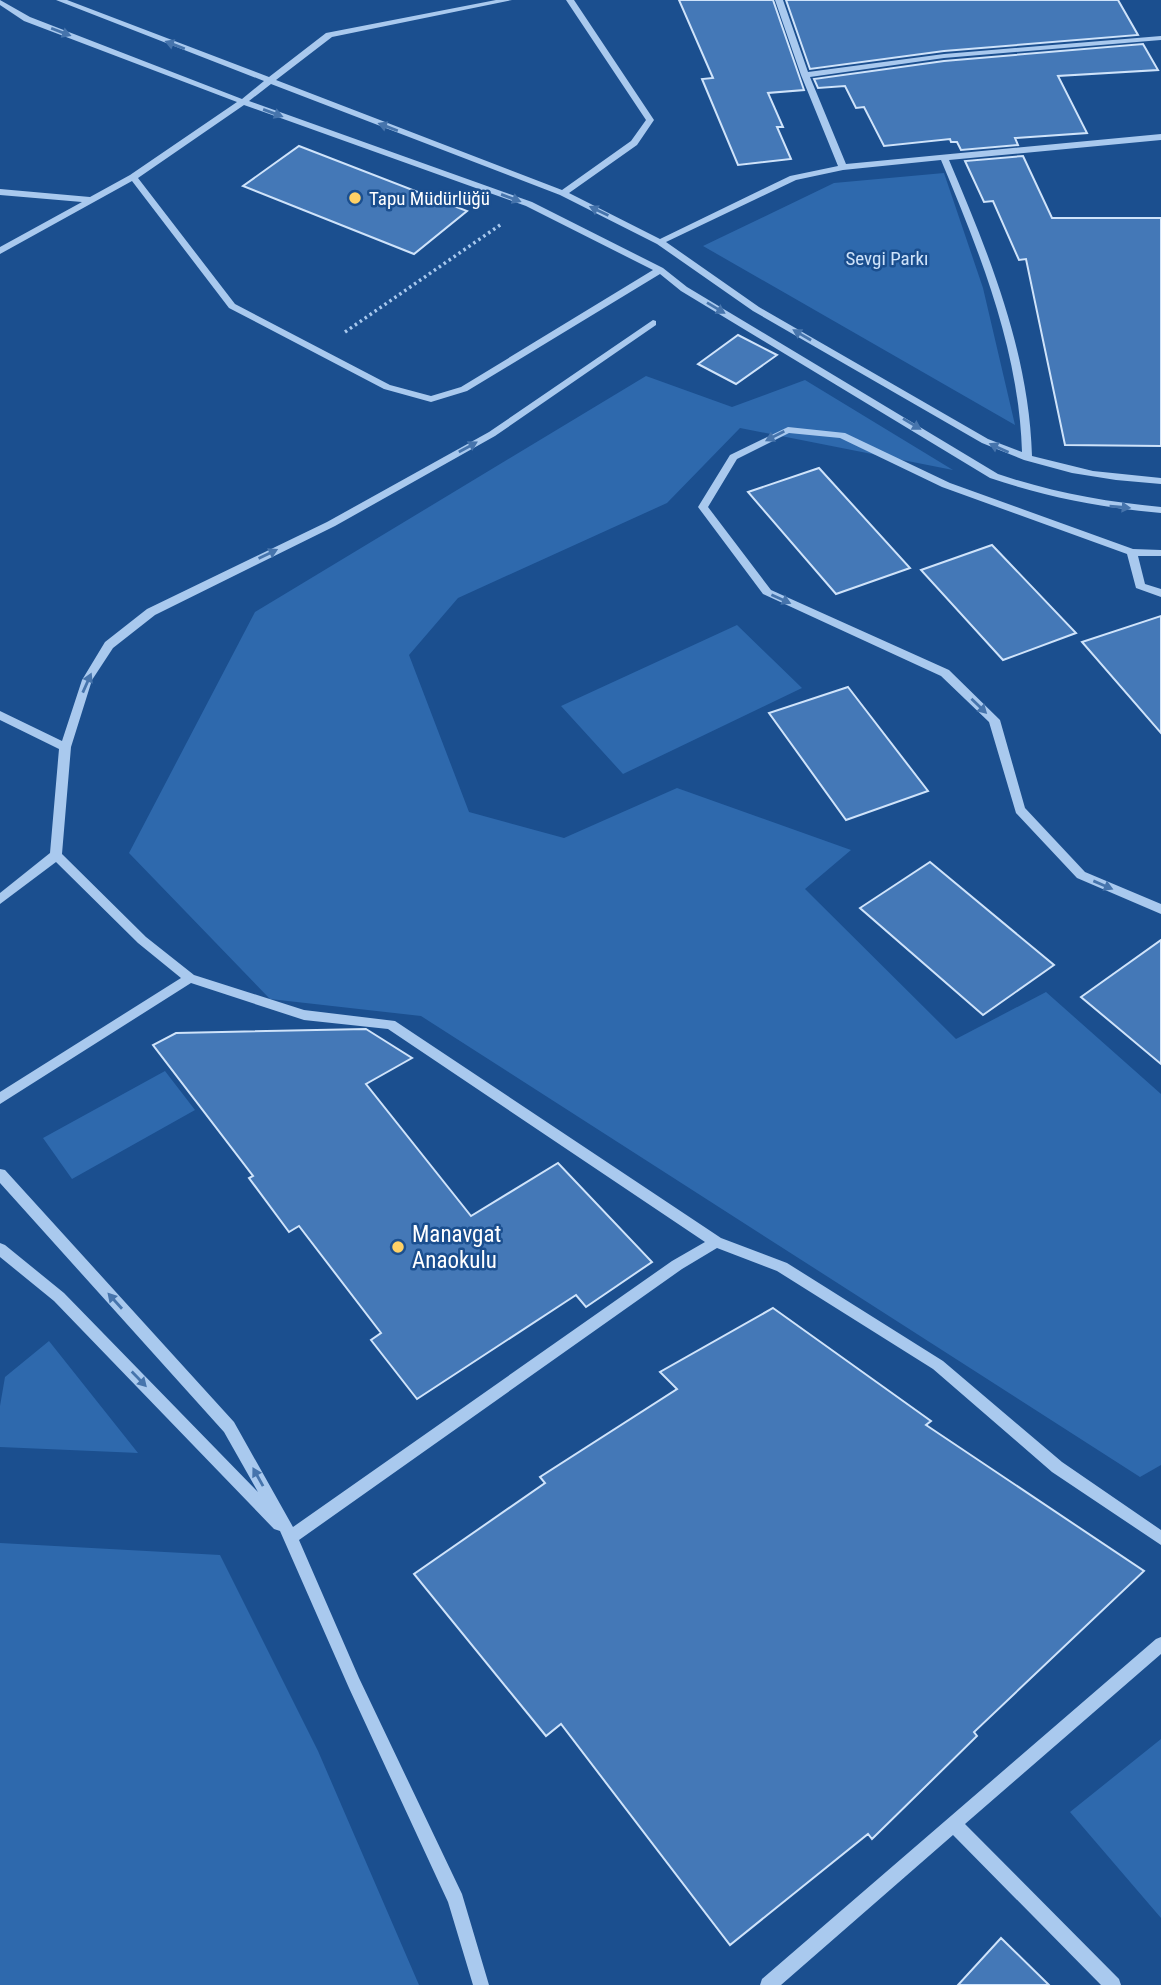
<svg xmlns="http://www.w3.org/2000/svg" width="1161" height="1985" font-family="'Roboto Condensed',sans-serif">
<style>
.green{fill:#2e69ad}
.building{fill:#4478b7;stroke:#cfe3fa;stroke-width:2}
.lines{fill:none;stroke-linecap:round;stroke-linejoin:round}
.path{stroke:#a9c9ee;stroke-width:3.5;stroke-dasharray:2.5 3.5;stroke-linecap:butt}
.minor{fill:#a9c9ee;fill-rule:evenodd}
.oneway{fill:#4674ac}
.poi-dot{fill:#ffd166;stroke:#1b4f8f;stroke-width:2.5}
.labels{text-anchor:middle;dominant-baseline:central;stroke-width:5;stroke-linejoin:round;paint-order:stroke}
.far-poi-label{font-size:19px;fill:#fff;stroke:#1b4f8f;text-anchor:start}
.far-park-label{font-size:19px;fill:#cfe3fa;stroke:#1b4f8f}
.poi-label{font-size:23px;fill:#fff;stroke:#1b4f8f;text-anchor:start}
</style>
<rect width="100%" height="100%" fill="#1b4f8f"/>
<path class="green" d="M944 173 983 288 1015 425 703 246 834 183Z
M646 376 732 407 805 380 953 470 740 428 667 503 458 598 409 655 469 812 564 838 677 788 851 850 805 889 956 1039 1046 992 1161 1094V1465L1140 1477 421 1016 270 999 129 853 255 612Z
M737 625 802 688 623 774 561 706Z
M165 1071 195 1110 72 1179 43 1138Z
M49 1341 138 1453H139L0 1447V1406L5 1377Z
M0 1543 220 1555 318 1751 419 1985H0Z
M1161 1739V1918L1070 1812Z"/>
<path class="building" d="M679 0H773L804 90 768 93 783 127H777L791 159 738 165 702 79 713 78Z
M786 0H1118L1138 35 944 51 810 69Z
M1143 44 1158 70 1058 76 1087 133 1015 138 1018 145 961 150 957 142H951L950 139 884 146 864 107 856 108 845 86 818 88 814 79 944 61Z
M299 146 467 211 414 254 243 186Z
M1023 156 1052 218H1161V446L1065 445 1026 259 1019 260 993 201 984 202 965 161Z
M738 335 777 355 736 384 698 364Z
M819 468 910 568 836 594 748 492Z
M992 545 1076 633 1003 660 921 570Z
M1161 616V733L1082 642Z
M848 687 928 791 846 820 769 713Z
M930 862 1054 965 983 1015 860 908Z
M1161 940V1064L1081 997Z
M366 1029 412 1058 366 1084 471 1216 558 1163 652 1262 586 1307 576 1295 417 1399 371 1340 381 1333 299 1226 289 1232 249 1178 253 1176 153 1045 176 1033Z
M773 1308 931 1421 926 1425 1144 1571 974 1732 977 1736 872 1839 868 1834 730 1945 561 1724 546 1736 414 1574 545 1483 540 1477 677 1389 660 1372Z
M1001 1938 1049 1985H958Z"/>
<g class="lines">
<path class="path" d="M345 332 503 223"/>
<path class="minor" d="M0 0 30 17 242 99 264 81 56 0H67L269 77 326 33 496 0H512L332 37 276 80 562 190 631 141 646 120 566 0H574L654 120 637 145 569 193 660 239 790 176 838 166 801 75 775 0H783L808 72 944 54 1161 36V40L944 58 810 77 846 164 1161 134V140L949 160C989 254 1029 352 1032 456L1093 471 1161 478V484L1116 480 1072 473 1024 460 982 443 753 311 657 244 560 195 271 84 249 101 532 202 663 268 687 287 998 474C1051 492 1105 502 1161 507V513C1102 508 1046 497 990 478L681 291 660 274 467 391 431 402 384 389 229 308 132 181 0 254V247L82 202 0 195V189L90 197 130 175 237 102 24 21 0 5ZM244 105 526 206 653 270 461 387 431 396 390 385 235 304 138 178ZM941 160C980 253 1019 350 1022 452L988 439 759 307 666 242 796 180 843 170Z
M653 320 656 321V325L495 436 335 526 155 615 113 648 92 680 71 747 62 854 146 937 194 975 304 1010 395 1021 721 1238 787 1263 943 1361 1062 1462 1161 1530V1545L1052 1472 933 1369 777 1271 717 1248 682 1269 299 1540 359 1678 462 1894 489 1985H473L448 1902 349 1688 280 1531 274 1529 54 1301 0 1257V1243L5 1245 64 1293 258 1492 224 1432 0 1183V1169L5 1170 234 1422 293 1527 672 1261 705 1242 388 1029 304 1020 191 983 0 1104V1092L181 978 138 943 56 862 0 904V893L50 853 59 749 0 720V711L62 741 82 680 105 642 147 609 327 522 489 432Z
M788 427 845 433 950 483 1133 549 1161 550V556H1138L1145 584 1161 589V597L1136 588 1127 554 942 487 840 438 789 433 737 459 708 507 771 590 949 670 1000 720 1025 808 1085 872 1161 904V914L1077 878 1016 813 989 722 941 676 763 594 698 507 730 455Z
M1161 1637V1654L965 1824 1119 1979 1121 1985H1101L953 1835 781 1985H760L762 1979 1156 1639Z"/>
</g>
<defs><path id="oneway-solid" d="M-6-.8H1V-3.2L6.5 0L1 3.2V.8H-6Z" transform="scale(1.75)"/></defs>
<g class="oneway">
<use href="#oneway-solid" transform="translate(61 32) rotate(21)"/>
<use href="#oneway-solid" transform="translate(175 45) rotate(-159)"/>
<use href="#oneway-solid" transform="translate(273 113) rotate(20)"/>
<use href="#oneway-solid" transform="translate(388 127) rotate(-159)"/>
<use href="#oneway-solid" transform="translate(511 198) rotate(20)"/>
<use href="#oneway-solid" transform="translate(599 211) rotate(-154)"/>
<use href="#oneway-solid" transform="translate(716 308) rotate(31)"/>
<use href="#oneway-solid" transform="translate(802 335) rotate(-150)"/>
<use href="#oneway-solid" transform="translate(912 424) rotate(31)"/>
<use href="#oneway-solid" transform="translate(775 436) rotate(153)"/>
<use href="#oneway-solid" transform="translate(468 447) rotate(-29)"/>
<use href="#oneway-solid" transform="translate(999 448) rotate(-156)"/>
<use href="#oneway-solid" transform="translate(1120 507) rotate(5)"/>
<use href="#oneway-solid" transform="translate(268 554) rotate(-26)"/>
<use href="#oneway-solid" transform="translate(781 599) rotate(24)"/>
<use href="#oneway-solid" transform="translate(87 683) rotate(-66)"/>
<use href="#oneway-solid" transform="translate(979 706) rotate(44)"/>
<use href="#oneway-solid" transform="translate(1103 885) rotate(23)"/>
<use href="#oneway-solid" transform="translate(115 1301) rotate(-132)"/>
<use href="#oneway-solid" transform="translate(139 1379) rotate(46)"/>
<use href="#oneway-solid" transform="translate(258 1477) rotate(-119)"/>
</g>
<g class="poi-dot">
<circle cx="355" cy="198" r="7"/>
<circle cx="398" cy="1247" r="7"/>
</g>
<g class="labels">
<g class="far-poi-label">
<text x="369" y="198">Tapu Müdürlüğü</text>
</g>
<g class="far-park-label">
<text x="887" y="258">Sevgi Parkı</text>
</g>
<g class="poi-label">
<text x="412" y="1234">Manavgat<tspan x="412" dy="26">Anaokulu</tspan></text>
</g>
</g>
</svg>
